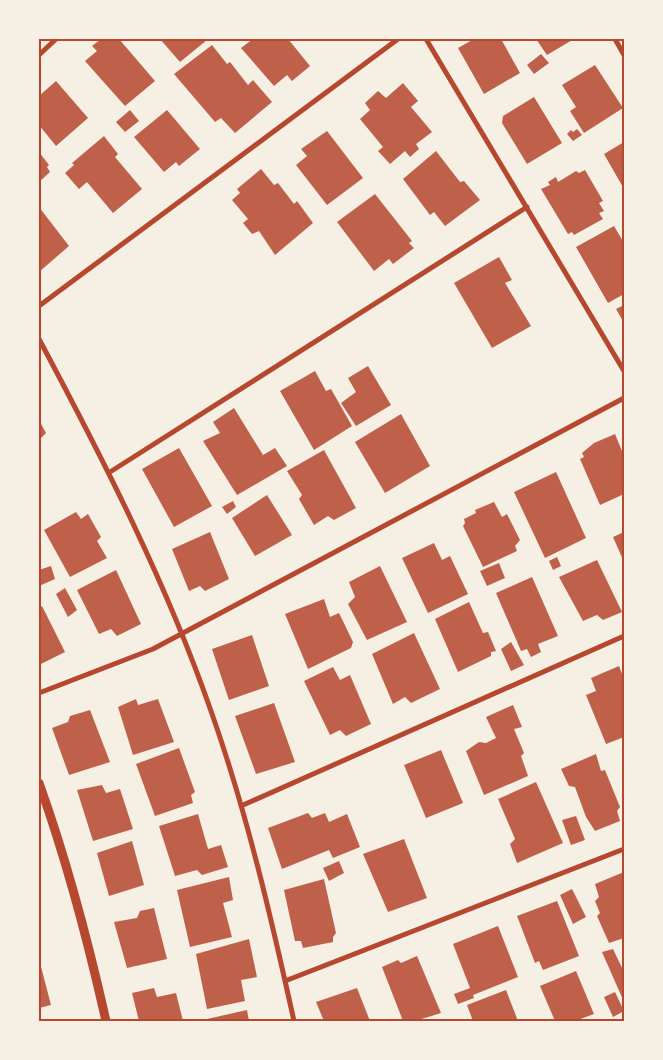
<svg xmlns="http://www.w3.org/2000/svg" width="663" height="1060" font-family="'Noto Serif',serif">
<style>
.building{fill:#bf614a}
.lines{fill:none;stroke-linecap:round;stroke-linejoin:round}
.minor{stroke:#b5482f;stroke-width:5}
.tertiary{stroke:#b5482f;stroke-width:9}
.neatline{fill:none;stroke:#b5482f;stroke-width:2}
</style>
<rect width="100%" height="100%" fill="#f6efe4"/>
<path class="building" d="M101 39H119L155 81 125 106 85 61 97 51 92 46Z
M160 39H206L207 40 180 62Z
M253 39H288L310 66 292 81 287 75 274 86 241 48Z
M474 39H501L520 73 484 94 458 48Z
M536 39H574L547 55Z
M212 45 227 64 230 62 248 85 253 80 272 102 235 133 221 118 215 122 174 74Z
M541 54 549 63 534 74 527 65Z
M595 65 623 108 584 133 570 111 576 107 562 85Z
M56 81 88 118 56 146 39 125V96Z
M403 83 418 101 411 107 432 132 416 144 419 149 410 157 405 151 390 164 378 151 383 147 360 119 370 110 365 103 378 91 386 98Z
M534 97 562 143 527 164 502 123 503 116Z
M130 110 139 121 125 132 116 122Z
M167 110 200 149 179 166 176 162 164 172 134 137Z
M577 129 582 135 573 141 567 134 571 130 573 132Z
M327 131 363 178 327 205 296 165 307 156 301 149Z
M104 136 118 154 115 157 142 189 113 213 87 182 79 189 65 173 74 165 72 163Z
M624 142V189L604 154Z
M436 151 460 182 464 181 480 200 445 226 434 212 430 215 403 179Z
M39 152 49 165 47 167 50 172 39 182Z
M261 169 274 185 278 183 294 204 297 201 313 223 275 255 259 231 252 234 243 223 248 219 232 200 240 193 237 189Z
M585 170 603 201 599 203 604 211 599 213 603 219 574 235 572 232 568 234 541 189 550 185 548 182 556 177 558 182 576 171 579 173Z
M375 194 412 241 409 243 414 248 393 264 389 259 374 271 337 222Z
M39 207 69 246 39 272Z
M614 226 624 243V294L608 303 576 247Z
M499 257 512 280 505 283 531 326 492 348 454 283Z
M624 305V323L616 309Z
M368 366 391 405 356 426 341 403 356 392 348 378Z
M315 371 326 391 331 389 352 426 314 450 280 391Z
M234 408 263 455 275 448 287 466 237 495 203 441 220 433 213 422Z
M401 414 430 466 385 493 355 442Z
M39 420 46 433 39 440Z
M615 434 624 456V494L600 505 580 459 584 457 582 453 594 443Z
M179 448 212 506 174 527 142 469Z
M324 450 356 508 334 520 328 516 314 525 299 499 302 495 287 471Z
M556 472 586 538 545 558 514 492Z
M267 495 292 535 255 556 232 518Z
M233 501 236 507 227 514 222 507Z
M494 502 502 517 507 514 520 540 515 546 517 551 483 567 463 526 465 523 464 519 476 513 475 510Z
M76 512 81 519 88 514 101 537 97 541 107 558 70 577 44 530Z
M210 532 229 579 205 591 200 586 189 591 172 549Z
M624 532V562L613 537Z
M434 543 442 560 450 556 468 594 428 613 402 558Z
M557 557 561 566 553 570 549 561Z
M597 560 622 612 603 620 597 615 583 621 559 577Z
M499 563 505 578 487 586 480 571Z
M51 566 55 579 39 586V570Z
M380 566 407 622 367 640 348 604 355 597 349 582Z
M116 570 141 624 117 636 111 629 99 634 77 590Z
M532 577 558 636 538 644 541 652 531 657 527 649 521 651 496 593Z
M65 588 77 610 68 617 56 594Z
M324 599 330 617 339 613 353 642 351 648 308 669 285 614Z
M469 602 483 633 488 632 496 651 491 652V656L458 672 435 619Z
M42 606 65 652 39 665V608Z
M414 633 440 689 411 703 405 697 393 704 372 654Z
M252 635 269 686 229 700 212 649Z
M511 642 524 665 511 671 501 649Z
M619 666 624 679V737L606 744 586 695 596 691 591 678Z
M333 667 340 680 350 675 371 724 346 736 340 730 330 735 304 681Z
M136 699 138 705 158 699 174 742 133 755 118 707Z
M274 703 295 762 256 774 235 716Z
M513 705 522 727 514 729 524 753 521 756 528 776 484 795 466 751 479 742 486 743 496 738 486 717Z
M90 710 110 762 69 775 52 728 68 722 70 716Z
M179 748 195 792 191 795 193 803 155 816 136 764Z
M441 750 463 803 426 818 404 765Z
M596 754 601 771 605 770 620 807 617 811 620 821 595 831 586 817 575 787 569 786 561 769Z
M536 782 563 843 517 863 510 844 515 839 498 799Z
M102 785 106 793 120 789 133 829 93 841 77 790Z
M308 813 312 818 325 813 329 822 347 814 360 847 333 858 329 850 282 869 268 828Z
M198 814 208 849 221 845 228 867 202 875 197 870 175 876 159 826Z
M576 816 585 840 571 845 562 820Z
M404 839 427 898 388 912 363 854Z
M132 841 144 885 109 896 97 853Z
M339 861 344 873 329 881 323 868Z
M624 872V938L609 943 597 916 600 913 595 901 599 897 595 884Z
M229 877 233 900 223 903 232 937 190 947 177 890Z
M324 879 336 933 333 937V942L303 948 301 941H295L284 890Z
M572 889 586 917 573 924 560 895Z
M557 901 579 956 543 970 539 961 535 963 517 916Z
M154 908 167 959 127 968 114 922 137 918 140 911Z
M498 926 518 977 473 995 474 998 458 1004 454 994 470 988 453 944Z
M249 939 257 977 241 980 245 1001 207 1009 196 954Z
M613 949 624 972V1002L602 952Z
M417 956 441 1013 415 1021H403L382 967 398 960 401 963Z
M39 959 51 1005 39 1008Z
M576 971 594 1014 575 1021H555L540 986Z
M154 988 157 997 176 993 183 1021H139L132 993Z
M357 988 370 1021H324L316 1002Z
M506 990 518 1021H473L467 1005Z
M615 992 624 1011 613 1017 604 997Z
M247 1010 249 1021H207V1019Z"/>
<g class="lines">
<path class="minor" d="M426 39 624 371
M615 39 624 55
M39 55 56 39
M39 306 398 39
M39 339C103 459 166 582 211 711 247 813 271 917 294 1021
M110 472 527 207
M39 693 153 649 624 398
M241 806 624 636
M285 981 624 849"/>
<path class="tertiary" d="M39 783C67 861 88 941 106 1021"/>
</g>
<rect width="663" height="1060" fill="none" stroke="#f6efe4" stroke-width="80"/>
<rect x="40" y="40" width="583" height="980" class="neatline"/>
</svg>
